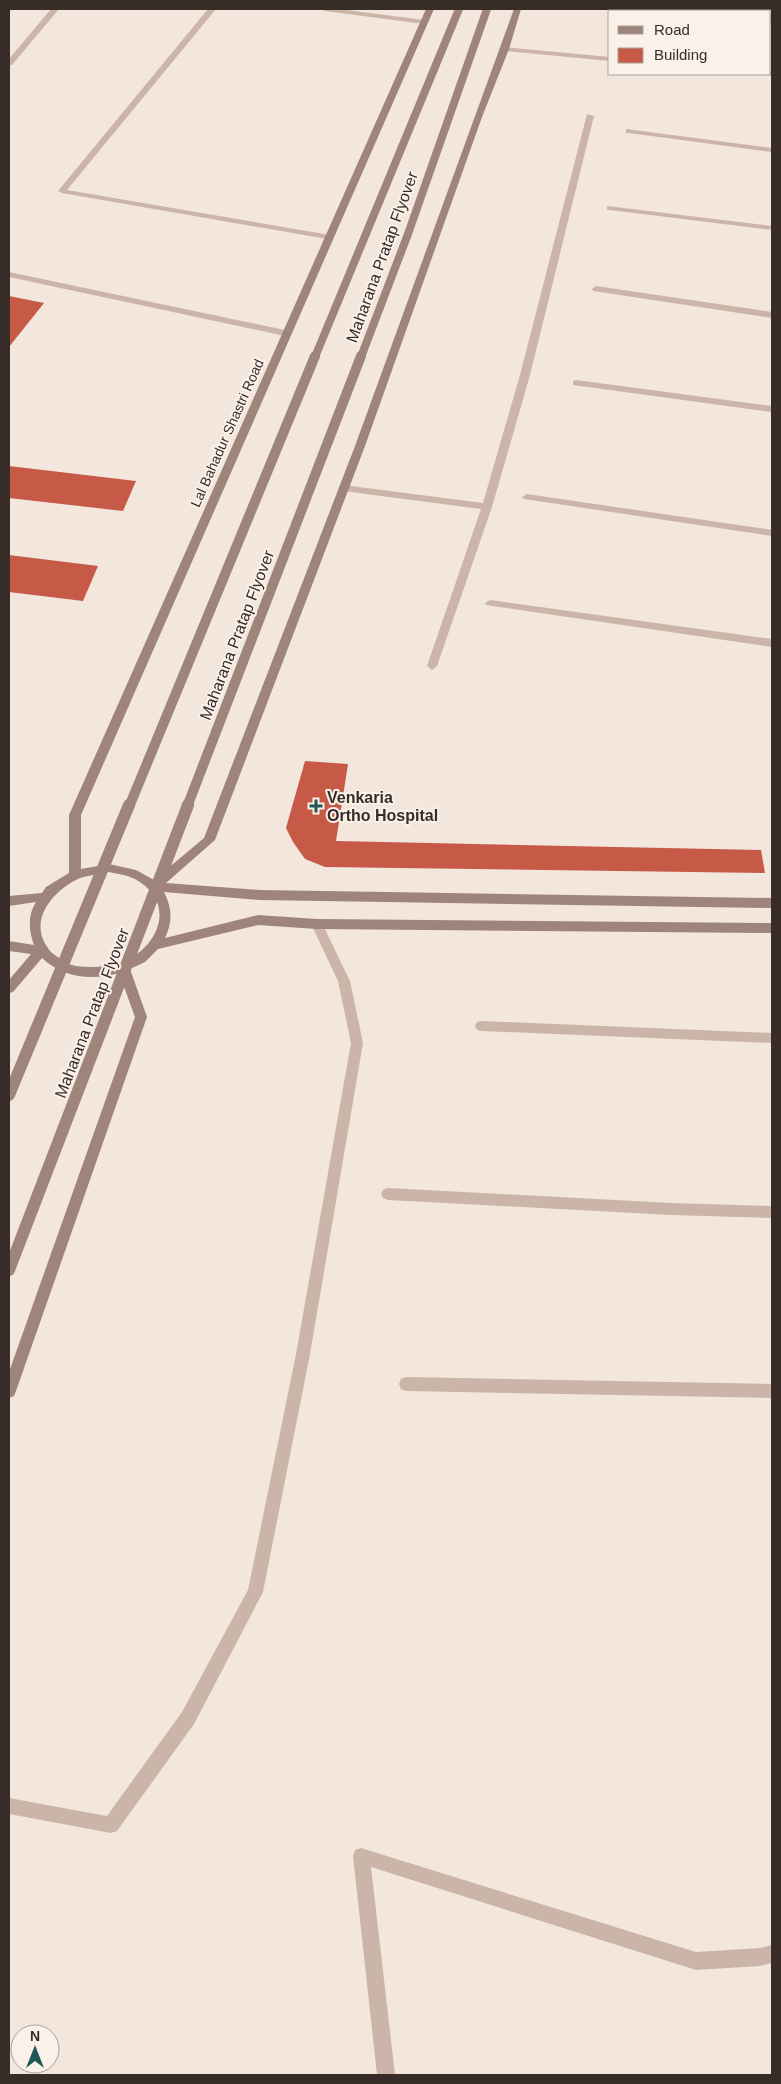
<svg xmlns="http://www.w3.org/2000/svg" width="781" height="2084" font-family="Arial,sans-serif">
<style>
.building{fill:#c65a47}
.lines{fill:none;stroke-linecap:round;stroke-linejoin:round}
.lane{fill:#cbb5a8;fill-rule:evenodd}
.street{fill:#cbb5a8;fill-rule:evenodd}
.secondary{fill:#9e847a;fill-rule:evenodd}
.secondary-bridge-far2{stroke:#9e847a;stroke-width:8}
.secondary-bridge-far1{stroke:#9e847a;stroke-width:10}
.secondary-bridge{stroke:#9e847a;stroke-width:12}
.poi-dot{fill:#1e5958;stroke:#faf1e9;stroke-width:2}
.labels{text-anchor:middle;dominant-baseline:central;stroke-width:4;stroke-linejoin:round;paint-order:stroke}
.far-street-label{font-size:14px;fill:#382c29;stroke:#faf1e9}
.street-label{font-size:16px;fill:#382c29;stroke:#faf1e9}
.poi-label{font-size:16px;font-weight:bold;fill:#382c29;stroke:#faf1e9;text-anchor:start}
</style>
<rect width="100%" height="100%" fill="#f2e6dd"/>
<path class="building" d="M9 296 44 303 9 347Z
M9 466 136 481 123 511 9 498Z
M9 555 98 566 83 601 9 592Z
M305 761 348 764 336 841 761 850 765 873 325 867 305 859 293 842 286 828Z"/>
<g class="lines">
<path class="lane" d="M317 919 321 921 350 981 363 1043 310 1354 263 1592 194 1724 117 1831 111 1833 9 1814V1798L107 1816 182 1712 248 1590 296 1354 351 1043 338 981 311 924 313 921Z"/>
<path class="street" d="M51 9H59L12 65H9V59Z
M208 9H216L67 190 330 235 333 236V240L62 193 58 191Z
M321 9H339L424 20 428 22 424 24 325 11Z
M770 14H772V23H770Z
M502 47 610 57V61L505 51H502Z
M770 72H772V76L766 74H770Z
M587 114 594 116 530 375 492 507 437 666 432 670 427 666 481 509 343 491 338 488 343 485 483 503 520 375Z
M626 129 772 148V152L629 133H626Z
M607 206 772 226V230L610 210H607Z
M9 272 285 330 289 333 285 336 9 277Z
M596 286 772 312V318L593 291 592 289Z
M576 380 772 406V412L573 385V381Z
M527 494 772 530V536L524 499 522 497Z
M490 600 772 639V647L486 605 485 603Z
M481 1021 772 1033V1043L481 1031 477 1030 475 1026 477 1022Z
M388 1188 671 1203 772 1206V1218L671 1215 388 1200 383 1198 381 1194 383 1190Z
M406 1377 772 1384V1398L406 1391 401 1389 399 1384 401 1379Z
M361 1848 696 1952 760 1948 772 1945V1963L760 1966 696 1970 371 1867 395 2075H377L353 1856 355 1850Z"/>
<path class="secondary" d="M426 9H434L81 815V869L109 864 136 870 154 880 204 838 355 446 514 9H521L509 49 482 117 365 446 215 840 166 883 260 890 772 898V908L260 900 164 892C172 908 173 921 165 938L258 915 317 919 772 923V933L317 929 258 925 158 949 145 962 130 969 147 1017 16 1391 14 1396 9 1398V1372L135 1017 119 973C92 981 63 978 42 958L13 992 9 993V980L31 954 9 951V941L34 945C29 931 27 916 36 902L9 906V896L42 893 46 887 69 873V815ZM109 872C118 874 127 875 135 879 179 903 158 951 117 964 110 966 102 966 95 967 83 967 68 967 59 958 55 955 50 952 48 948 28 921 52 892 76 880 85 875 99 875 109 872Z"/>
<path class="secondary-bridge-far2" d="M315 357 459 9
M361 357 408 234 487 9"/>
<path class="secondary-bridge-far1" d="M129 807 315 356
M187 807 361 356"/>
<path class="secondary-bridge" d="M9 1095 129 805
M9 1270 188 805"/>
</g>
<path class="poi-dot" d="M313.5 798.5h5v5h5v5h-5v5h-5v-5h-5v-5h5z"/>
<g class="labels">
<g class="far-street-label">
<text transform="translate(227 433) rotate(-66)">Lal Bahadur Shastri Road</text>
</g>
<g class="street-label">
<text transform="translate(382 257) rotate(-70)">Maharana Pratap Flyover</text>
<text transform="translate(237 635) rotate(-69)">Maharana Pratap Flyover</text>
<text transform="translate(92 1013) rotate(-69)">Maharana Pratap Flyover</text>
</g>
<g class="poi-label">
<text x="327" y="797">Venkaria<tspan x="327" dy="18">Ortho Hospital</tspan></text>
</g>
</g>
<rect width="781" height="2084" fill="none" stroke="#382c29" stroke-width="20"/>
<rect x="608" y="10" width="162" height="65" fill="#faf1e9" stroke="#aca29c"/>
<rect x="618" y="26" width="25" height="8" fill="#9e847a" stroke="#aca29c"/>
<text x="654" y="35" font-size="15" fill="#382c29">Road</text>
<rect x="618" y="48" width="25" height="15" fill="#c65a47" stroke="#aca29c"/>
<text x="654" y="60" font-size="15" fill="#382c29">Building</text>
<g transform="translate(35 2049)"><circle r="24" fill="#faf1e9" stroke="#aca29c"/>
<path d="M0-4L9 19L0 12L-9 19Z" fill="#1e5958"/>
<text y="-8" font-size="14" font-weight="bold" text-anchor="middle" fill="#382c29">N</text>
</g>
</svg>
